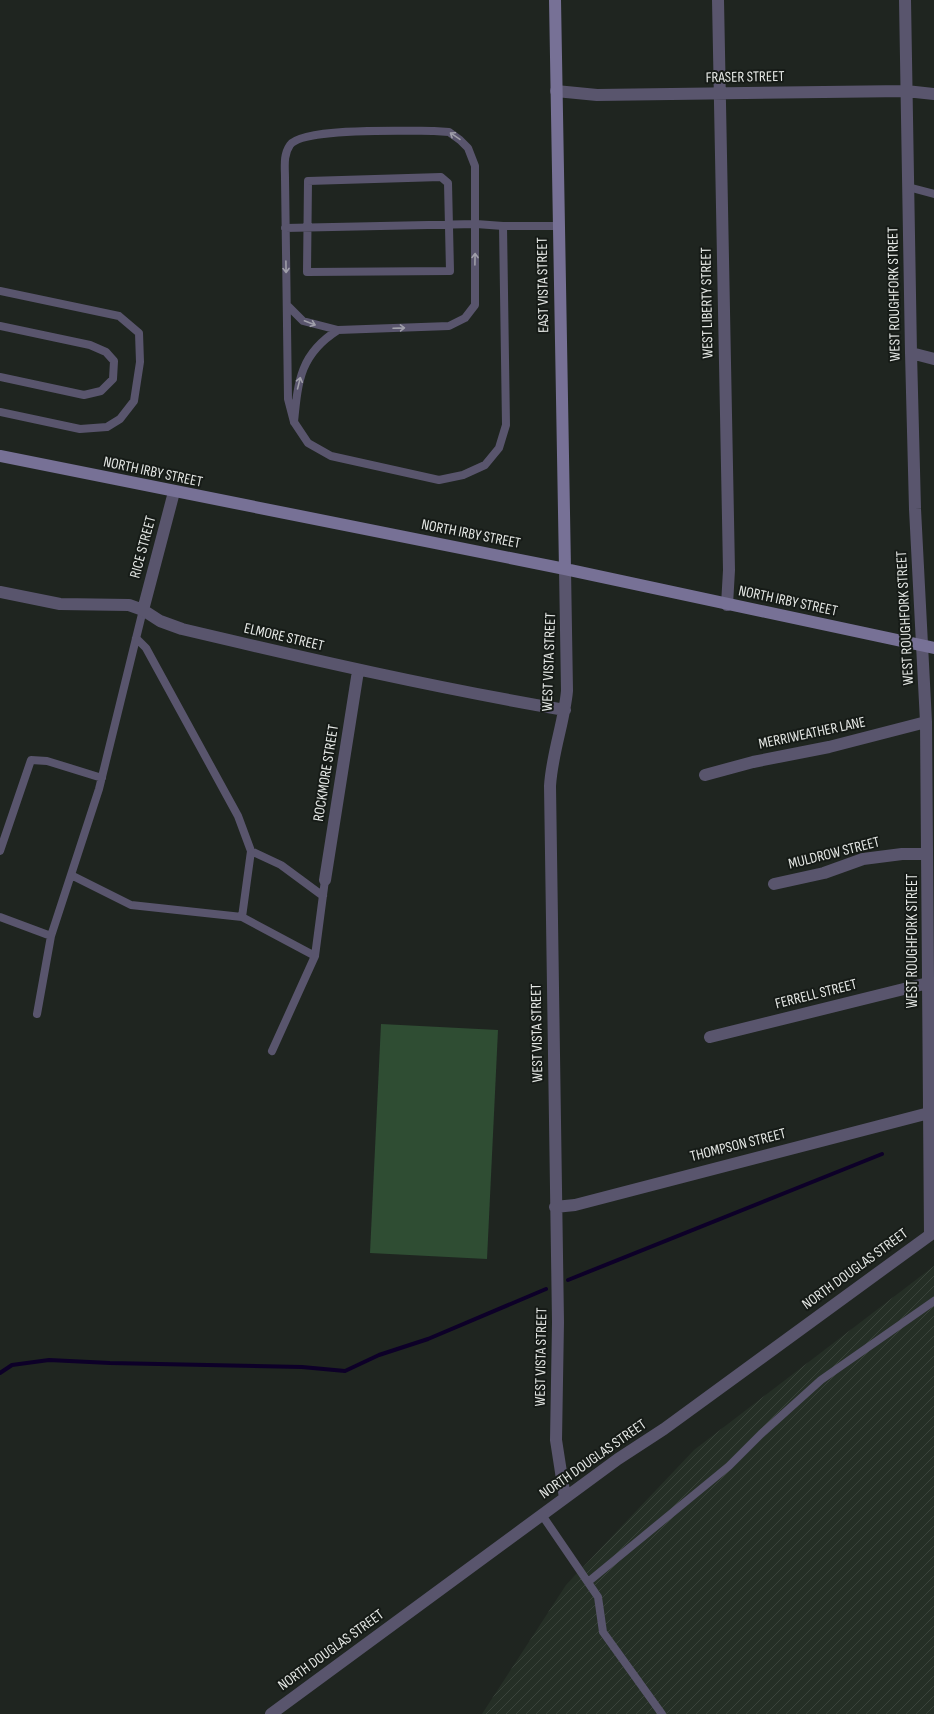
<svg xmlns="http://www.w3.org/2000/svg" width="934" height="1714" font-family="'Sofia Sans Condensed',sans-serif">
<style>
.industrial{fill:url(#industrial-furrows)}
.grass{fill:#2f4d33}
.lines{fill:none;stroke-linecap:round;stroke-linejoin:round}
.stream{stroke:#0d0028;stroke-width:4}
.lane{stroke:#59556d;stroke-width:8}
.street{stroke:#59556d;stroke-width:12}
.secondary{stroke:#777196;stroke-width:12}
.oneway{stroke:#9f9ea9}
.labels{text-anchor:middle;dominant-baseline:central;stroke-width:4;stroke-linejoin:round;paint-order:stroke}
.street-label{font-size:15px;fill:#e5e8e5;stroke:#161b17}
</style>
<defs>
<pattern id="industrial-furrows" width="10" height="10" patternUnits="userSpaceOnUse"><rect width="10" height="10" fill="#252f26"/><path d="M-1 1l2-2M0 10L10 0M9 11l2-2" fill="none" stroke="#3a433b"/></pattern>
</defs>
<rect width="100%" height="100%" fill="#1f2520"/>
<path class="industrial" d="M934 1266V1714H482L566 1585 694 1450Z"/>
<path class="grass" d="M381 1024 498 1030 487 1259 370 1253Z"/>
<g class="lines">
<path class="stream" d="M568 1280 882 1154
M0 1373 12 1365 49 1360 110 1363 302 1367 345 1371 379 1355 428 1339 546 1289"/>
<path class="lane" d="M441 177 448 183 450 271 307 272 308 181Z
M908 187 934 194
M285 228 476 224 503 226
M0 291 119 316 139 333 140 362 134 401 120 419 107 427 80 429 0 412
M287 305 303 321 338 330
M0 326 90 345 106 352 114 361 113 379 101 391 84 395 0 377
M294 422C298 381 300 354 338 330L449 326 465 318 475 305V166L468 148 460 140 449 132 434 131C408 131 303 127 290 145 283 155 285 167 285 178L288 399 294 422 308 443 331 456 439 480 463 475 485 465 499 448 506 425 503 226H559
M136 638 146 648 238 816 251 851 242 917
M0 851 31 760 47 761 102 778
M251 851 281 865 323 896
M71 875 131 905 242 917 315 956 272 1051
M0 917 51 936
M315 956 325 880
M37 1014 51 936 99 789 143 610
M542 1515 598 1597 603 1632 662 1714
M588 1582 729 1466 761 1434 821 1380 934 1301"/>
<path class="street" d="M718 0 729 570 727 605
M905 0 911 353 915 509 926 722 930 1235
M556 91 597 95 906 91 934 94
M911 353 934 359
M0 592 60 604 129 605 143 610 160 621 182 629C309 659 436 688 565 710
M143 610 174 492
M705 775 753 762 829 747 926 722
M325 880 358 671
M774 884 824 873 863 859 902 854H927
M710 1037 928 983
M555 1207 575 1205 929 1113
M565 1498 556 1440 558 1322 550 786C552 753 564 723 567 691L565 569
M271 1714 618 1459 664 1429 934 1232"/>
<path class="secondary" d="M555 0 565 569
M0 456 565 569 934 648"/>
</g>
<defs><path id="oneway-shaft" d="M-6 0H5M1.5-3L5.5 0L1.5 3" fill="none" stroke-width="1.6" stroke-linecap="round" stroke-linejoin="round"/></defs>
<g class="oneway">
<use href="#oneway-shaft" transform="translate(455 136) rotate(-146)"/>
<use href="#oneway-shaft" transform="translate(475 259) rotate(-89)"/>
<use href="#oneway-shaft" transform="translate(286 267) rotate(89)"/>
<use href="#oneway-shaft" transform="translate(310 323) rotate(21)"/>
<use href="#oneway-shaft" transform="translate(399 328) rotate(-2)"/>
<use href="#oneway-shaft" transform="translate(299 383) rotate(-76)"/>
</g>
<g class="labels">
<g class="street-label">
<text transform="translate(745 77) rotate(-1)">FRASER STREET</text>
<text transform="translate(543 285) rotate(-91)">EAST VISTA STREET</text>
<text transform="translate(894 294) rotate(-91)">WEST ROUGHFORK STREET</text>
<text transform="translate(707 303) rotate(-91)">WEST LIBERTY STREET</text>
<text transform="translate(153 472) rotate(12)">NORTH IRBY STREET</text>
<text transform="translate(471 534) rotate(11)">NORTH IRBY STREET</text>
<text transform="translate(143 547) rotate(-75)">RICE STREET</text>
<text transform="translate(788 601) rotate(12)">NORTH IRBY STREET</text>
<text transform="translate(905 618) rotate(-93)">WEST ROUGHFORK STREET</text>
<text transform="translate(284 637) rotate(13)">ELMORE STREET</text>
<text transform="translate(549 662) rotate(-88)">WEST VISTA STREET</text>
<text transform="translate(812 733) rotate(-12)">MERRIWEATHER LANE</text>
<text transform="translate(326 773) rotate(-81)">ROCKMORE STREET</text>
<text transform="translate(834 853) rotate(-14)">MULDROW STREET</text>
<text transform="translate(912 941) rotate(-90)">WEST ROUGHFORK STREET</text>
<text transform="translate(816 994) rotate(-14)">FERRELL STREET</text>
<text transform="translate(537 1033) rotate(-91)">WEST VISTA STREET</text>
<text transform="translate(738 1145) rotate(-14)">THOMPSON STREET</text>
<text transform="translate(855 1269) rotate(-36)">NORTH DOUGLAS STREET</text>
<text transform="translate(541 1357) rotate(-89)">WEST VISTA STREET</text>
<text transform="translate(593 1459) rotate(-35)">NORTH DOUGLAS STREET</text>
<text transform="translate(331 1650) rotate(-36)">NORTH DOUGLAS STREET</text>
</g>
</g>
</svg>
